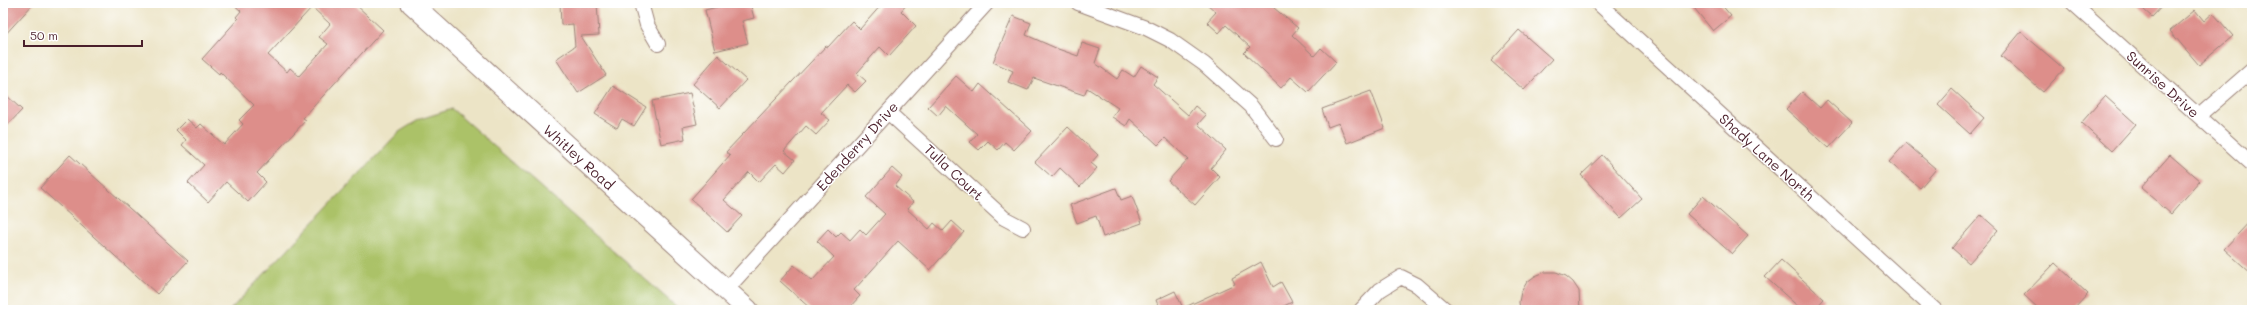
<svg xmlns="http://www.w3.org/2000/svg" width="2255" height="313" font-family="Mali,sans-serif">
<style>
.green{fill:#abc267;stroke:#7a7049}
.building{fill:#dd8e8a;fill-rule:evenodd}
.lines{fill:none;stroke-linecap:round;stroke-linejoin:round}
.street-casing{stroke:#9b8278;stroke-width:16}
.secondary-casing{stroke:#9b8278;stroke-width:22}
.street{stroke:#fff;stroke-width:14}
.secondary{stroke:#fff;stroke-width:20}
.labels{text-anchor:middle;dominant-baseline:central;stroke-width:3;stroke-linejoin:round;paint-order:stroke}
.street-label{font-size:14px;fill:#4a1f2b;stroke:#fff}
</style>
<rect width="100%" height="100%" fill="#fff"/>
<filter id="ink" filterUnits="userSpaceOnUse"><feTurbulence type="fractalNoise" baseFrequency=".025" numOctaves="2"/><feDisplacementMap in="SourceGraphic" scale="8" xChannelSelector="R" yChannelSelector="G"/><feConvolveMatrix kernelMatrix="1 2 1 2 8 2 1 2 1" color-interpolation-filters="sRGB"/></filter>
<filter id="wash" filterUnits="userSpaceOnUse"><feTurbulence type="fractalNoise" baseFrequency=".012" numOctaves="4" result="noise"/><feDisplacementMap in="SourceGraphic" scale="16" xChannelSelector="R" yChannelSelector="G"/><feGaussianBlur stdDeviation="0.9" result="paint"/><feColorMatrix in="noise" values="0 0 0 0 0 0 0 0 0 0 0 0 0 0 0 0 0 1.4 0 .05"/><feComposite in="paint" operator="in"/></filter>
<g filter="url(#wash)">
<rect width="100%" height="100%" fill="#ece4c6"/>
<path class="green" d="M452 109 680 310H230L399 132 420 119Z"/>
<g id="blocks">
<path class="building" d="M3 3H34L3 37Z
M232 3H354L383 30 303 118 306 120 257 173 266 182 248 202 226 182 208 202 188 183 204 165 182 145 186 140 176 130 187 119 197 128 201 124 224 145 243 124 239 120 254 105 220 72 219 74 202 59 238 19 236 17 241 11ZM312 7 330 24 319 37 328 44 299 76 290 68 287 72 268 55Z
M560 3H597L599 35 581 36 606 75 578 93 556 59 575 46 573 24 561 25Z
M733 3H750L754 18 742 21 748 43 715 51 705 10Z
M883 3H908L901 11 916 26 889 56 880 47 857 73 866 81 855 92 847 85 821 113 830 120 816 135 806 126 784 151 795 160 785 172 776 164 759 182 749 172 724 200 742 216 727 232 691 199 730 155 726 152 826 46 828 47 852 21 860 29Z
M1206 3H1268L1298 28 1292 35 1314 56 1321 48 1336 62 1308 92 1291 77 1281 88 1244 53 1250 47 1226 25 1219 33 1207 22 1216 12Z
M1690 3H1720L1731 16 1713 31Z
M2136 3H2165L2152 17Z
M2195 10 2204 21 2213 13 2233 36 2199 65 2170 31Z
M1013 16 1031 23 1026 35 1058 49 1078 56 1082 43 1100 49 1095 63 1117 79 1123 70 1134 77 1141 66 1158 77 1153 84 1188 115 1195 106 1206 115 1198 124 1226 150 1211 168 1220 177 1195 205 1168 181 1188 159 1165 138 1158 145 1130 119 1126 126 1112 117 1118 108 1087 88 1084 95 1034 78 1028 90 1008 82 1013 71 993 62Z
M1519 30 1552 59 1524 90 1491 61Z
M2021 32 2064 69 2043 92 2001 56Z
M718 55 746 80 720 108 693 84Z
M956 76 974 92 980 84 1032 131 1014 150 1005 142 998 150 988 141 979 150 970 142 977 134 946 106 938 116 928 107Z
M613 86 646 107 634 126 622 119 617 128 595 114Z
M1952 89 1984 118 1970 134 1938 105Z
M1371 91 1385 128 1347 143 1339 123 1328 127 1322 109Z
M3 92 22 110 3 130Z
M1802 92 1820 108 1827 100 1852 123 1829 148 1786 109Z
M690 93 697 124 683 127 685 139 661 144 652 101Z
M2105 96 2136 124 2112 151 2081 123Z
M1068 127 1098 155 1091 163 1097 168 1080 187 1060 168 1052 177 1035 162Z
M1906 143 1936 169 1920 188 1889 162Z
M70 155 188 261 157 294 40 188Z
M1602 155 1642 199 1621 218 1581 175Z
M2170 155 2200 181 2171 214 2141 188Z
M892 168 902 177 895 186 913 202 907 209 929 229 934 223 943 231 952 221 964 232 930 270 898 241 854 290 860 296 847 310H812L780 281 794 265 812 281 834 257 817 241 828 229 836 237 841 232 850 240 860 229 866 235 885 214 866 197Z
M1116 188 1121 200 1132 196 1142 223 1103 237 1096 216 1077 223 1070 205Z
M1703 196 1748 236 1732 254 1687 214Z
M1981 215 1998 230 1969 263 1952 248Z
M2252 219V274L2224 249Z
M1781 260 1824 299 1814 310H1802L1765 277Z
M1261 262 1273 287 1281 282 1292 302 1276 310H1160L1156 300 1175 291 1183 308 1235 284 1232 278Z
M2055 263 2088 294 2073 310H2040L2024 295Z
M1545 272H1556L1566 276 1573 282 1579 291 1580 310H1520L1519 302 1521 292 1527 282 1535 276Z"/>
</g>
</g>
<g filter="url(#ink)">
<use href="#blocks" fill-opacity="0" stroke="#9b8278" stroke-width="1"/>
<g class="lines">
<defs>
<path id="street" d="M641 3 647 25 658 44
M1078 3 1146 28 1170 40 1204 64 1251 106 1276 139
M1598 3 1935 310
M2073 3 2252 164
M888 112 1004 218 1023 228
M2199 116 2252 70
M726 290 987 3
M1361 310 1380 290 1401 277 1417 285 1446 310"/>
<path id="secondary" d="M411 3 748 310"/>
</defs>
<use href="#street" class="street-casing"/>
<use href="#secondary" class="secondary-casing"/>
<use href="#street" class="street"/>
<use href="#secondary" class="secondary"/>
</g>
</g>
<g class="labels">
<g class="street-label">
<text transform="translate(2163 84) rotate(42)">Sunrise Drive</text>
<text transform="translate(857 146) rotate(-48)">Edenderry Drive</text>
<text transform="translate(579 157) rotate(42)">Whitley Road</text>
<text transform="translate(1767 157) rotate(42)">Shady Lane North</text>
<text transform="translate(954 172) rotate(43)">Tulla Court</text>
</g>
</g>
<rect width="2255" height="313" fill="none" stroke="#fff" stroke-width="16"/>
<path d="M24 40v6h118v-6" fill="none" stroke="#4a1f2b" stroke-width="2"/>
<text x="30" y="40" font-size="12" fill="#4a1f2b" stroke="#ffffff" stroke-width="3" paint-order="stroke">50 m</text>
</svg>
